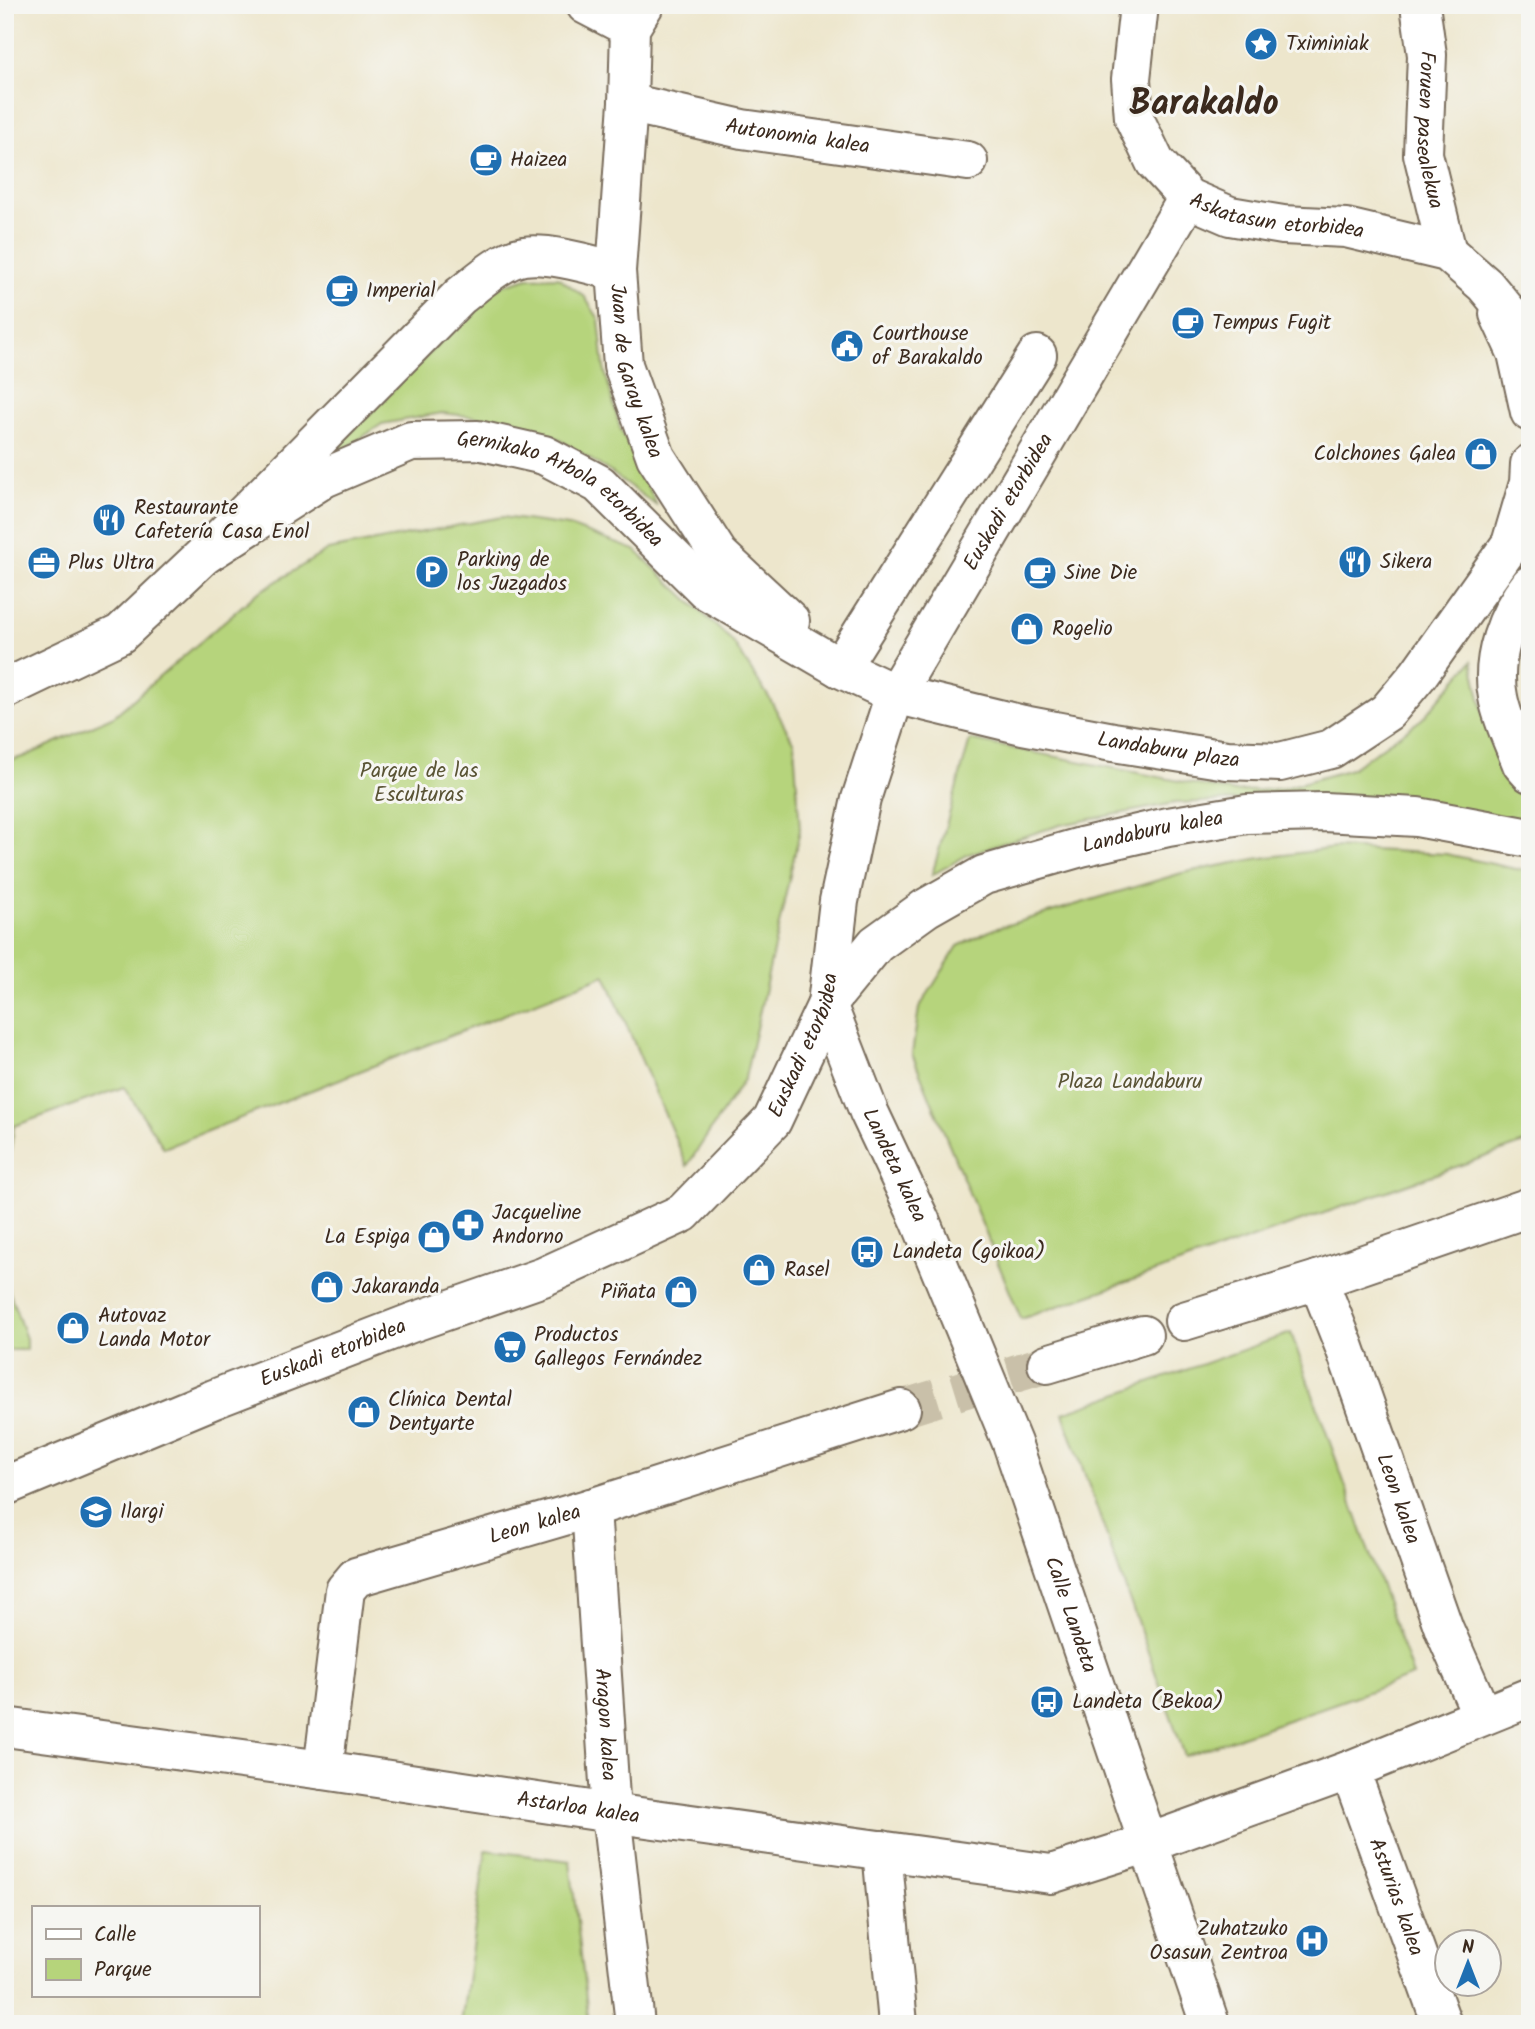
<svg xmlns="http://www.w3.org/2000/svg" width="1535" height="2029" font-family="Kalam,sans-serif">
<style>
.green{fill:#b6d47b;stroke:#787f4c;stroke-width:2}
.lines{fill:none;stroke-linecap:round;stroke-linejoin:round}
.minor-tunnel{stroke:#c9c0a9;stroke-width:38;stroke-dasharray:38 19;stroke-linecap:butt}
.minor-casing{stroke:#796c5b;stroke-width:42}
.minor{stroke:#fff;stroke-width:38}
.labels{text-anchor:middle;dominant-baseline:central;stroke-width:6;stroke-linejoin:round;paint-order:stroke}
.poi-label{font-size:21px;fill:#3b2a1e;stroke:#f6f6f2;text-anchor:start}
.street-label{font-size:21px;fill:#3b2a1e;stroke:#f6f6f2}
.park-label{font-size:21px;fill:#5a5435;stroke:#f6f6f2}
.town-label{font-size:35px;font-weight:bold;fill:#3b2a1e;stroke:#f6f6f2}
</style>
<rect width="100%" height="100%" fill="#f6f6f2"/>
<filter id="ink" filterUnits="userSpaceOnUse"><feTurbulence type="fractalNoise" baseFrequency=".0143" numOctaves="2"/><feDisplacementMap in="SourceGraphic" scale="14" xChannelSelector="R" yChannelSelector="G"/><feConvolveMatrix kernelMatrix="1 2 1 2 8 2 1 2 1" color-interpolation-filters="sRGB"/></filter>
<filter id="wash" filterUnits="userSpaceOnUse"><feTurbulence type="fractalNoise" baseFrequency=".00686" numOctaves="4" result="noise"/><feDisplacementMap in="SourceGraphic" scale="28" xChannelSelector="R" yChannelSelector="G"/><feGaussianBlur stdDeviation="1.57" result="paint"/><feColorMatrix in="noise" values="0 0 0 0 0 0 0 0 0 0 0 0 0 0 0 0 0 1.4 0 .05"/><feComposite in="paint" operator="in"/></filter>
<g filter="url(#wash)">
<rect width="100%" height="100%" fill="#ede6cc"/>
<path class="green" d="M558 277 584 296 599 319 604 368 620 428 657 506 612 473 557 438 504 420 442 413 382 424 315 469 474 308 501 286 528 278Z
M502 517 569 526 635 550 732 641 770 699 794 743 800 830 745 1078 687 1166 605 975 164 1148 124 1087 14 1126 5 1190V762L26 756 114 716 256 594 328 550Z
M1472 661 1486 727 1507 783 1530 804V823L1295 798 1175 803 1060 825 969 854 932 875 970 740 1235 792 1284 788 1351 769 1422 719Z
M1335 848 1446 854 1530 872V1141L1021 1319 912 1054 919 1008 958 946 994 929 1182 873 1255 859Z
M5 1279 26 1339V1350H5Z
M1291 1333 1413 1676 1185 1756 1063 1413Z
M486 1850 570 1861 589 2024H461Z"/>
</g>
<g filter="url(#ink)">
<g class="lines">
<path class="minor-tunnel" d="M901 1409 1047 1364"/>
<defs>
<g id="minor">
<path d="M586 5 630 28"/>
<path id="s1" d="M644 5 630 28 628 103 616 271 623 365 656 457 719 555 790 621"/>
<path id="s2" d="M1139 5 1131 79 1134 118 1155 162 1188 198 1230 216 1283 225 1346 228 1447 252 1485 285 1530 339"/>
<path id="s3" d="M1420 5 1427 55 1423 154 1447 252"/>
<path id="s4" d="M628 103 742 129 968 161"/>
<path d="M1499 314 1517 353 1530 412"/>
<path id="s5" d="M204 555 324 478 411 441 478 440 544 455 599 484 706 590 840 668 895 694 1023 725 1113 742 1227 760 1280 762 1331 749 1387 712 1418 675 1511 544 1529 483 1530 464"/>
<path d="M1530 585C1507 614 1490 659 1498 697 1502 720 1514 743 1522 764L1530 773"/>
<path d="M840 668 1037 355"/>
<path d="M5 689 120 634 204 555 460 296C477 283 502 259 524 256 549 252 592 265 616 271"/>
<path id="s6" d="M827 1004 869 1112 920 1220 1012 1443 1210 2024"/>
<path id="s7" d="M827 1004 876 944 926 908 984 875 1081 847 1168 827 1247 814 1324 812 1417 817 1530 838"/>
<path id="s8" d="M1318 1280 1345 1348 1444 1629 1482 1715"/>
<path d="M1184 1321 1318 1280 1530 1207"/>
<path d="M1047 1364 1143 1335"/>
<path id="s9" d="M5 1486 214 1399 411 1323 543 1277 683 1213 772 1121 827 1004 839 901 861 799 895 694 1188 198"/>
<path id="s10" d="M591 1508 611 1813 635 2024"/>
<path id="s11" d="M5 1727 323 1770 611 1813 1051 1874 1149 1843 1350 1770 1530 1697"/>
<path id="s12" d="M323 1770 345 1590 356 1577 591 1508 901 1409"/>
<path id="s13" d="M1350 1770 1442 2024"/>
<path d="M882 1850 898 2024"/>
</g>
</defs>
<use href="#minor" class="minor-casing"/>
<use href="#minor" class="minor"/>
</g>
</g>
<defs>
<symbol id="sight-disc" viewBox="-11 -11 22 22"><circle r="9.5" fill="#1f6fb2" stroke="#f6f6f2"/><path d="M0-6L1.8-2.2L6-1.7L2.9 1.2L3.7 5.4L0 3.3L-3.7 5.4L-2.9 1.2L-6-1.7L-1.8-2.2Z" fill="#fff"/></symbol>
<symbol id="cafe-disc" viewBox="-11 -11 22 22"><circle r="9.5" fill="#1f6fb2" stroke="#f6f6f2"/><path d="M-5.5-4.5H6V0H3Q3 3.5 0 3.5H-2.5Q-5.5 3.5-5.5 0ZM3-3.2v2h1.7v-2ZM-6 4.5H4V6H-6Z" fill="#fff"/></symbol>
<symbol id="civic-disc" viewBox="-11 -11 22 22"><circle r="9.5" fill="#1f6fb2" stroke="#f6f6f2"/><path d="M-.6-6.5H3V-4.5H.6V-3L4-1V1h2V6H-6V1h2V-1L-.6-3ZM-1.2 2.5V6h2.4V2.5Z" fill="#fff"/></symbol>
<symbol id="shop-disc" viewBox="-11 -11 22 22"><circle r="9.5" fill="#1f6fb2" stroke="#f6f6f2"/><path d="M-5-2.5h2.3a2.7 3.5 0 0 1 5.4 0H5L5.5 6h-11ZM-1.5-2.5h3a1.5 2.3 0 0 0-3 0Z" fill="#fff"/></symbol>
<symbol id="restaurant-disc" viewBox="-11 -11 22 22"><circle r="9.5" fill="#1f6fb2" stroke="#f6f6f2"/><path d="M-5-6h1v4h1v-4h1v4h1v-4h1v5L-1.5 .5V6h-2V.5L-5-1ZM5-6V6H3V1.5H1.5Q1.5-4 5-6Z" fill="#fff"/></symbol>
<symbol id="office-disc" viewBox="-11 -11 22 22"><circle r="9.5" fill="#1f6fb2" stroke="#f6f6f2"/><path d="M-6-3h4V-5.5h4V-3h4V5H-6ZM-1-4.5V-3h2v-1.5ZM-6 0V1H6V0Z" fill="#fff"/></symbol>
<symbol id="parking-disc" viewBox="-11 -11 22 22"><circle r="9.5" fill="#1f6fb2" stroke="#f6f6f2"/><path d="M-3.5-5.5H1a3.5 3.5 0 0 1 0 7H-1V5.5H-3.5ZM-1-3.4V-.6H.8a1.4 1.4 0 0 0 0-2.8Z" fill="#fff"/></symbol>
<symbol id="pharmacy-disc" viewBox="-11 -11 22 22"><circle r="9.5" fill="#1f6fb2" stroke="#f6f6f2"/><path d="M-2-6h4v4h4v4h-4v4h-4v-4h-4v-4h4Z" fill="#fff"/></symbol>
<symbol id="bus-disc" viewBox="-11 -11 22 22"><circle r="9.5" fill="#1f6fb2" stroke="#f6f6f2"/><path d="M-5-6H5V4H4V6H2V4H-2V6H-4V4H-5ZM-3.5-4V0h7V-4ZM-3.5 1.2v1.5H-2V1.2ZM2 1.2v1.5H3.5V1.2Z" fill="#fff"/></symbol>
<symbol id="supermarket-disc" viewBox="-11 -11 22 22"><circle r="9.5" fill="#1f6fb2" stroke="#f6f6f2"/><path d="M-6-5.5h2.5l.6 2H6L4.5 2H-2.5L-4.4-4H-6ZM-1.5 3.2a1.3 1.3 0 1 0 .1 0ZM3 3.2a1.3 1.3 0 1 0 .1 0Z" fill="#fff"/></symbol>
<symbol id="school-disc" viewBox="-11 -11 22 22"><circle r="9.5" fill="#1f6fb2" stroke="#f6f6f2"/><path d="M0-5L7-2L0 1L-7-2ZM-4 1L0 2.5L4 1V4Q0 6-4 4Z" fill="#fff"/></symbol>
<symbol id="hospital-disc" viewBox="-11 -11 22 22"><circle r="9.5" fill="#1f6fb2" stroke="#f6f6f2"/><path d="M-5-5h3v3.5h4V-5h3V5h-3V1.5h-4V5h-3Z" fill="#fff"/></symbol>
</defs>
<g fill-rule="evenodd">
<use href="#sight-disc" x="1242" y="25" width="38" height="38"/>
<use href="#cafe-disc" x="467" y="141" width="38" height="38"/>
<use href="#cafe-disc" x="323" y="272" width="38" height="38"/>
<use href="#cafe-disc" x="1169" y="304" width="38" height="38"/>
<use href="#civic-disc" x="828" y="327" width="38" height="38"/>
<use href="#shop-disc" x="1462" y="435" width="38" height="38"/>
<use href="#restaurant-disc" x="90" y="501" width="38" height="38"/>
<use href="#restaurant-disc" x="1336" y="543" width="38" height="38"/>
<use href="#office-disc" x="25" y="544" width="38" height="38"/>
<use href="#parking-disc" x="413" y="553" width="38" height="38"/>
<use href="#cafe-disc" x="1021" y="554" width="38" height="38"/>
<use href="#shop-disc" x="1008" y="610" width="38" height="38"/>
<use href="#pharmacy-disc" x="449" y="1206" width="38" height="38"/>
<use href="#shop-disc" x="415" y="1218" width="38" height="38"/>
<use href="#bus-disc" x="848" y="1233" width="38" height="38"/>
<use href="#shop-disc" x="740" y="1251" width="38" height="38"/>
<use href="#shop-disc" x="308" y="1268" width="38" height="38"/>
<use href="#shop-disc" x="662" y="1273" width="38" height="38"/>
<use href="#shop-disc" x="54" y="1309" width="38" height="38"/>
<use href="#supermarket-disc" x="491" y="1328" width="38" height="38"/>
<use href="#shop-disc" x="345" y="1393" width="38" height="38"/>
<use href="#school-disc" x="77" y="1493" width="38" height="38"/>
<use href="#bus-disc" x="1028" y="1683" width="38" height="38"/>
<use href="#hospital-disc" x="1293" y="1922" width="38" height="38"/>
</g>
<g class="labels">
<g class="poi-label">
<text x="1286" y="44">Tximiniak</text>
<text x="510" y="160">Haizea</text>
<text x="366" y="291">Imperial</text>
<text x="1212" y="323">Tempus Fugit</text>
<text x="872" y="334">Courthouse<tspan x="872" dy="24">of Barakaldo</tspan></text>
<text x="1456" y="454" text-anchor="end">Colchones Galea</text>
<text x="134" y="508">Restaurante<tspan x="134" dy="24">Cafetería Casa Enol</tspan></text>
<text x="457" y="560">Parking de<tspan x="457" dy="24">los Juzgados</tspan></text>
<text x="1380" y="562">Sikera</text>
<text x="68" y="563">Plus Ultra</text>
<text x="1064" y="573">Sine Die</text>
<text x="1052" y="629">Rogelio</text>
<text x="492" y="1213">Jacqueline<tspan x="492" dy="24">Andorno</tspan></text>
<text x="410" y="1237" text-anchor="end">La Espiga</text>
<text x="892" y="1252">Landeta (goikoa)</text>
<text x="784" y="1270">Rasel</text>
<text x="352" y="1287">Jakaranda</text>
<text x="656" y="1292" text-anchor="end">Piñata</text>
<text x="98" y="1316">Autovaz<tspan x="98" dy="24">Landa Motor</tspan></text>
<text x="534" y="1335">Productos<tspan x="534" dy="24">Gallegos Fernández</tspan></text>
<text x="388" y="1400">Clínica Dental<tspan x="388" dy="24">Dentyarte</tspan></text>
<text x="120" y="1512">Ilargi</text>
<text x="1072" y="1702">Landeta (Bekoa)</text>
<text x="1288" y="1929" text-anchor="end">Zuhatzuko<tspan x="1288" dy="24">Osasun Zentroa</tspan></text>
</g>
<g class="street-label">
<text stroke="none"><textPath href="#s3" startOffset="126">Foruen pasealekua</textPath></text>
<text stroke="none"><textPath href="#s4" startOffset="173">Autonomia kalea</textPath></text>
<text stroke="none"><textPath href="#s2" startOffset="303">Askatasun etorbidea</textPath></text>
<text stroke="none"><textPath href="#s1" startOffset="373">Juan de Garay kalea</textPath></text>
<text stroke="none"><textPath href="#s5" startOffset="401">Gernikako Arbola etorbidea</textPath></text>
<text stroke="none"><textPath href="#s9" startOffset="1530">Euskadi etorbidea</textPath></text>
<text stroke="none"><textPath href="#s5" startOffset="1080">Landaburu plaza</textPath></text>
<text stroke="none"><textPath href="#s7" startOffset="380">Landaburu kalea</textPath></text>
<text stroke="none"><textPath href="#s9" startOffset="942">Euskadi etorbidea</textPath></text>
<text stroke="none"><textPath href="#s6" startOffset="175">Landeta kalea</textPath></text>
<text stroke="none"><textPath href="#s9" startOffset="354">Euskadi etorbidea</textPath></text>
<text stroke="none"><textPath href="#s8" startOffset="233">Leon kalea</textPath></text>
<text stroke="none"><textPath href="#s12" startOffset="385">Leon kalea</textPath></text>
<text stroke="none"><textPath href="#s6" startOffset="658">Calle Landeta</textPath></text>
<text stroke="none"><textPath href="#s10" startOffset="217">Aragon kalea</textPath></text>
<text stroke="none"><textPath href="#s11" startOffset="579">Astarloa kalea</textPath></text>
<text stroke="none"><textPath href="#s13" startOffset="135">Asturias kalea</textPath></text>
</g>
<g class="park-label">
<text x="419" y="771">Parque de las<tspan x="419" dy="24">Esculturas</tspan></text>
<text x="1130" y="1082">Plaza Landaburu</text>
</g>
<g class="town-label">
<text x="1204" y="105">Barakaldo</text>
</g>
</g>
<rect width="1535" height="2029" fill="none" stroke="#f6f6f2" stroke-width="28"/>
<rect x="32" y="1906" width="228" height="91" fill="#f6f6f2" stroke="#aba49d" stroke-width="2"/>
<rect x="46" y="1929" width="35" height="10" fill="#ffffff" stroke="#aba49d" stroke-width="2"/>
<text x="94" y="1941" font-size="21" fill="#3b2a1e">Calle</text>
<rect x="46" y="1959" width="35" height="21" fill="#b6d47b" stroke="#aba49d" stroke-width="2"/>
<text x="94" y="1976" font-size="21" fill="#3b2a1e">Parque</text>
<g transform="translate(1468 1963)"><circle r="33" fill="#f6f6f2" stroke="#aba49d" stroke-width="2"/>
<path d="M0-5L12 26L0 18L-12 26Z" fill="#1f6fb2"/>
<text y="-10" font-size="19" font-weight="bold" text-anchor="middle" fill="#3b2a1e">N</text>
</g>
</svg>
